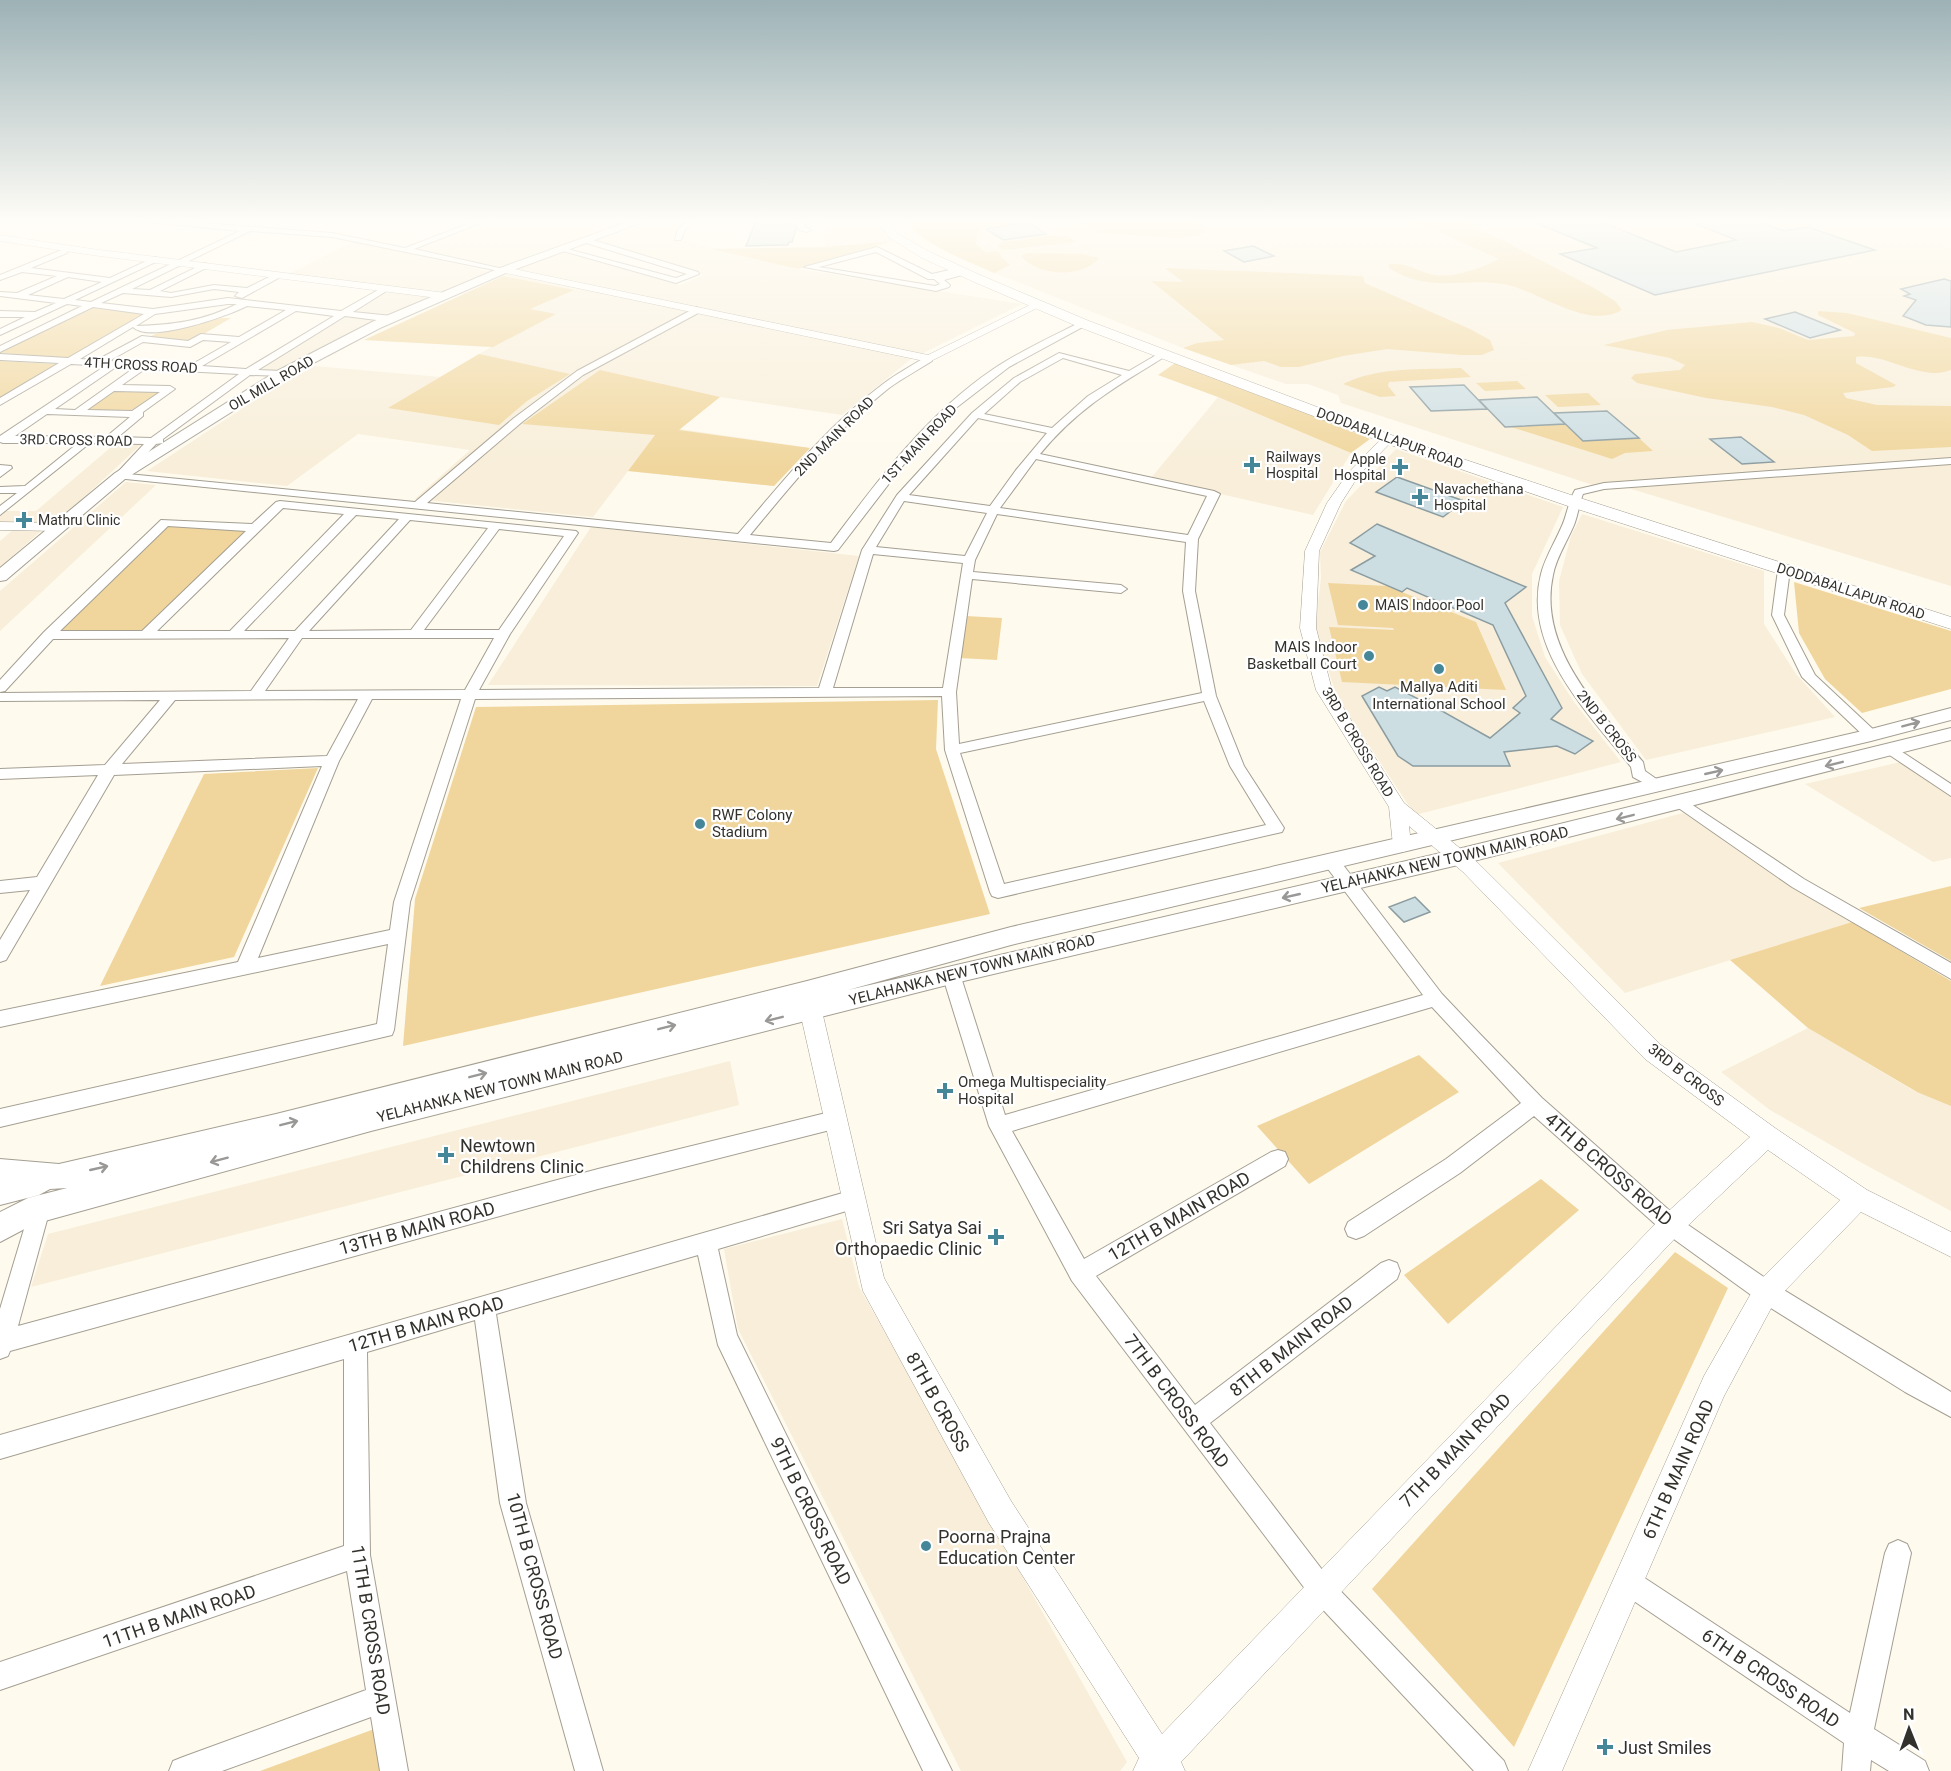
<svg xmlns="http://www.w3.org/2000/svg" width="1951" height="1771" font-family="Roboto,sans-serif">
<style>
.built{fill:#f8eed9}
.green{fill:#f0d69d}
.building{fill:#cddee3;stroke:#8b9ca0;stroke-width:1.5}
.lines{fill:none;stroke-linecap:round;stroke-linejoin:round}
.minor-casing{stroke:#a49f92;stroke-width:2}
.tertiary-casing{stroke:#a49f92;stroke-width:1}
.secondary-casing{stroke:#a49f92;stroke-width:2}
.primary-casing{stroke:#a49f92;stroke-width:1}
.minor{fill:#fff;fill-rule:evenodd}
.tertiary{fill:#fff;fill-rule:evenodd}
.secondary{fill:#fff;fill-rule:evenodd}
.primary{fill:#fff;fill-rule:evenodd}
.oneway{stroke:#999896}
.poi-dot{fill:#458798;stroke:#fff;stroke-width:2}
.labels{text-anchor:middle;dominant-baseline:central;stroke-width:4.5;stroke-linejoin:round;paint-order:stroke}
.far-street-label{font-size:14px;fill:#33312c;stroke:#fff}
.far-poi-label{font-size:14px;fill:#33312c;stroke:#fff;text-anchor:start}
.poi-label{font-size:15px;fill:#33312c;stroke:#fff;text-anchor:start}
.street-label{font-size:15px;fill:#33312c;stroke:#fff}
.near-poi-label{font-size:18px;fill:#33312c;stroke:#fff;text-anchor:start}
.near-street-label{font-size:18px;fill:#33312c;stroke:#fff}
</style>
<rect width="100%" height="100%" fill="#fffaee"/>
<path class="built" d="M497 221H628L500 267 416 249Z
M655 221H689L678 229 674 238 798 269 1022 304 911 359 842 415 720 397 679 429 810 448 774 486 628 471 593 517 415 499 470 450 358 434 287 486 147 471 266 393 315 366 440 377 491 347 364 340 518 269 564 252 680 285 704 275 596 241Z
M825 221H875L893 241 824 247Z
M906 221H1951V458L1593 485 1341 403 1338 395 1308 384H1286L1231 365 1382 346 1167 268 1184 282H1152L1224 340 1197 343 1183 348 997 274 945 251 916 234Z
M352 242 419 255 490 272 438 294 289 274Z
M385 292 429 297 384 316 350 312Z
M344 315 380 319 280 371 255 368Z
M1218 397 1351 453 1313 515 1151 478Z
M117 442H144L56 523 0 522V516L6 511H36Z
M1396 449 1563 507 1532 574V616L1545 657 1574 702 1621 762 1415 815 1337 697 1315 629 1321 578 1320 552 1346 501Z
M1951 463V586L1628 488Z
M126 482 156 485 0 631V591Z
M1582 514 1764 571V624L1796 674 1835 717 1646 760 1582 674 1560 625 1559 581 1571 536Z
M591 527 859 556 817 686 488 685Z
M14 529 42 530 0 567V541Z
M1905 761 1951 794V858L1933 862 1805 784Z
M1683 813 1852 922 1625 993 1498 863Z
M1808 1028 1916 1092 1951 1037V1211L1862 1163 1770 1110 1721 1072Z
M730 1061 739 1105 31 1287 48 1234Z
M842 1219 859 1287 1127 1762 1120 1771H961L738 1329 724 1249Z"/>
<path class="green" d="M906 221H1055L1058 223C1031 224 1004 220 978 231L976 244 986 253 995 251 1000 253 1001 257 1010 265 994 273C964 259 928 248 906 221Z
M1078 221H1184L1199 225 1207 230 1206 233 1179 238 1099 233Z
M1392 221H1460L1504 241 1596 289 1615 301 1622 310C1586 331 1537 289 1503 284 1462 277 1429 294 1389 268V264C1405 262 1416 270 1430 274 1451 280 1481 268 1499 259L1423 225Z
M1055 235 1067 236 1076 242 1004 250 998 246 1002 242Z
M893 241 798 269 712 249 824 247Z
M1027 253 1083 254 1099 258C1082 279 1037 276 1021 256Z
M1165 268 1363 276 1365 283 1470 329 1490 340 1494 350 1482 355H1462L1387 349 1343 356 1299 367H1281L1264 361 1231 365 1183 348 1197 343 1224 340 1151 281 1183 282Z
M503 276 574 290 530 309 556 314 493 347 364 340Z
M88 307 150 313 68 358 0 353Z
M1818 311 1847 313 1951 338V370C1919 382 1888 353 1856 357V363L1896 385 1893 387 1843 393 1846 398 1877 405 1951 406V447L1872 451 1848 435 1804 415 1772 407 1706 398 1637 383 1631 378 1635 374 1680 370 1685 365 1670 358 1604 345 1667 330 1752 322 1779 328 1808 340 1854 336 1855 333 1818 315Z
M221 318H231L190 342 146 339 162 330Z
M479 354 570 374 527 401 499 425 388 408Z
M1181 359 1370 439 1351 453 1218 397 1158 375Z
M0 361 56 364 0 399Z
M1461 368 1471 377 1389 382 1388 386 1396 396 1380 397 1343 384C1379 366 1423 370 1461 368Z
M600 370 720 397 679 430 810 448 774 486 628 471 655 435 522 424Z
M1517 381 1526 389 1485 391 1476 383Z
M112 390 165 391 134 413 83 412Z
M1588 393 1601 405 1558 407 1545 395Z
M1565 424 1583 441 1639 438 1653 451 1625 453 1612 459 1511 427Z
M165 522 256 528 145 635H49Z
M1794 582 1951 631V689L1862 713 1825 679 1799 633Z
M1328 583 1387 586 1476 622 1506 690 1342 682 1329 627 1394 630 1393 628 1338 625Z
M966 616 1002 618 997 660 959 658Z
M938 700 936 749 990 914 403 1046 415 899 476 707Z
M318 768 234 957 100 986 204 774Z
M1951 886V961L1859 908Z
M1852 922 1951 981V1106L1917 1092 1808 1028 1730 960Z
M1419 1055 1459 1092 1309 1184 1257 1126Z
M1541 1179 1579 1210 1448 1324 1404 1275Z
M1675 1252 1728 1288 1514 1747 1372 1589Z
M377 1728 383 1771H260Z"/>
<path class="building" d="M770 221 794 223 796 229 792 242H789L788 245 746 246 755 223Z
M1599 221 1676 252 1736 240 1689 221H1756L1784 231 1808 227 1875 250 1655 295 1560 254 1597 248 1534 222Z
M1028 222 1046 234 1003 240 986 229Z
M1253 246 1274 256 1244 262 1224 251Z
M1944 279 1951 281V327L1926 325 1903 316 1916 300 1904 296 1910 294 1901 289Z
M1795 312 1840 330 1810 338 1765 319Z
M1464 385 1487 409 1431 411 1410 387Z
M1537 397 1565 424 1505 427 1479 400Z
M1607 411 1639 438 1583 441 1554 413Z
M1741 437 1774 462 1742 464 1710 439Z
M1397 477 1464 501 1443 517 1376 492Z
M1377 524 1526 587 1505 603 1562 708 1551 719 1593 741 1575 754 1557 746 1504 752 1510 766H1413L1398 756 1362 696 1379 687 1387 691 1395 687 1420 700 1425 697 1444 707 1440 710 1490 738 1520 713 1513 708 1526 696 1493 625 1407 588 1402 592 1351 570 1375 556 1350 543Z
M1415 897 1430 912 1404 922 1389 907Z"/>
<g class="lines">
<defs>
<path id="minor" d="M137 221H175L332 233 405 248 475 221H486L414 249 508 270 504 272 332 237 250 231 132 289 150 290 205 263 209 265 208 267 160 291 171 293 214 285 247 288 277 273 284 275 242 298 235 296 239 292 214 289 171 297 123 293 101 303 153 309 228 298 341 311 385 286 389 288 388 290 353 312 392 316 396 319 392 322 345 316 258 370 282 371 285 372V376L250 375 163 439V443L156 444 128 474 415 502 514 418 577 371 697 307 701 310 700 312 583 375 522 422 427 503 738 534C783 481 827 426 883 384 896 374 911 366 926 357H932V361C918 370 903 378 889 388 836 430 793 483 750 535L831 543C878 480 926 415 992 370 1020 351 1051 337 1081 322L1088 324 1009 367 952 411 911 455 838 550 834 551 116 478V474L144 444 90 443 0 515V506L17 493H0V487L25 486 78 443H3L0 442V436L105 366 71 364 0 405V398L59 363 0 360V354L68 358 144 314 93 307 0 352V346L82 306 67 304 0 335V329L25 317H0V311L35 312 56 303 0 296V292L17 293 57 276 22 272 0 280V275L64 249 68 251 67 253 31 268 110 278 155 257 162 259 75 300 91 302 240 231ZM68 277 102 282 64 299 28 295ZM228 304H237C204 321 172 325 136 326L155 314ZM247 306 286 310 239 337 201 334 188 341 142 336 97 360 80 359 133 327C149 344 228 316 247 306ZM296 311 334 316 246 369 202 366ZM203 340 231 342 189 366 109 361 143 342 190 347ZM116 367 134 368 75 410 55 409ZM145 369 239 374 151 438 118 437 143 416V412L175 389 170 386 122 385ZM114 391 160 392 132 411 87 410ZM47 414 130 417 106 437 15 436Z
M688 221H696L685 230 681 240H675L678 229Z
M796 221H804L805 227 811 230 807 232 799 230Z
M586 238 698 272 699 274 676 283 556 249 560 247 676 278 687 274 583 242 582 240Z
M877 247 932 274 958 268H961V271L969 273 944 280 950 285 949 287 936 291 804 267ZM876 252 928 279H934L940 284 935 286 819 267Z
M1163 351 1166 352V356C1117 386 1079 407 1040 454L1214 491 1220 494 1198 539 1195 591 1216 696 1244 766 1284 828 1282 832 998 898 992 896 990 892 945 750 942 696 475 699 410 902 394 1030 392 1035 0 1127V1109L377 1024 388 944 0 1027V1011L238 962 322 766 114 775 6 960 0 962V940L30 890 0 893V881L37 877 98 775 0 779V769L105 765 160 700 0 701V693L251 691 289 638 53 639 5 691 0 692V680L44 632 161 520 252 524 276 502 280 501 576 531 578 533 510 634 479 690 819 688 862 550 897 495 972 413 1014 378 1059 353 1129 371ZM1063 358 1122 375 1088 396 1052 428 984 414 1020 382ZM978 418 1047 433 1016 470 990 506 909 495ZM1036 459 1207 496 1188 535 1000 508ZM904 501 987 513 965 556 876 547ZM283 508 344 514 230 631H157ZM997 514 1186 542 1183 591 1202 693 959 744 956 692 972 579 1121 593 1127 589 1121 585 973 572 975 560ZM356 515 399 519 295 631H244ZM410 520 488 528 411 630 309 631ZM168 526 246 531 142 631H60ZM499 529 564 536 499 630H424ZM873 554 963 563 943 688H833ZM302 638H494L465 690 265 691ZM358 699 327 756 122 764 175 700ZM372 699H461L394 902 390 930 258 958 339 761ZM1204 701 1230 766 1266 825 1004 884 960 753Z
M1951 458V464L1604 489 1583 494C1579 504 1578 515 1574 525 1567 542 1556 558 1553 575 1537 649 1601 711 1643 762L1645 771 1665 785 1657 790 1633 777 1631 767C1589 714 1522 648 1541 574 1545 558 1554 544 1561 528 1567 516 1568 502 1575 490L1604 483Z
M0 465 11 466 12 468 0 477Z
M1784 566 1790 570 1784 615 1815 675 1876 732 1878 735 1876 738H1866L1802 677 1772 615 1778 570Z
M1890 744 1951 784V796L1885 752 1883 749Z
M1682 798 1804 879 1951 963V979L1792 887 1677 807 1674 803 1677 799Z
M1331 855 1337 857 1442 994 1479 1033 1542 1098 1678 1218 1774 1284 1951 1392V1417L1905 1392 1758 1300 1664 1232 1534 1116 1460 1173 1364 1236 1356 1239 1348 1236 1345 1229 1348 1222 1446 1159 1521 1103 1432 1007 1012 1131 1084 1259 1271 1152 1278 1150 1285 1152 1288 1159 1285 1166 1096 1276 1195 1405 1381 1263 1389 1260 1397 1263 1400 1271 1397 1279 1210 1423 1330 1580 1504 1761 1508 1771H1474L1312 1598 1072 1281 989 1126 942 974 945 969 951 967 957 969 960 974 1005 1115 1423 995 1325 865 1323 861 1325 857Z
M834 1111 841 1114 844 1120 841 1126 834 1129 598 1189 10 1351 8 1356 0 1359V1309L30 1209 33 1202 40 1199 47 1202 50 1209 18 1326 598 1169Z
M853 1190 860 1193 863 1200 860 1207 718 1249 737 1335 952 1771H923L718 1345 698 1255 496 1314 526 1503 603 1771H575L500 1503 475 1320 367 1352 370 1555 408 1771H380L371 1717 222 1771H169L173 1761 183 1757 366 1690 347 1571 0 1690V1662L344 1546V1359L0 1459V1435Z
M1898 1540 1907 1544 1911 1553 1874 1729 1925 1761 1929 1771H1889L1871 1760 1870 1771H1842L1844 1743 1619 1591 1615 1582 1619 1573 1628 1569 1637 1573 1850 1713 1885 1553 1889 1544Z"/>
<path id="tertiary" d="M0 235 92 249 446 293 451 296 446 299 92 255 0 241Z
M504 267 928 355 1034 303 1043 305 929 362 501 272 499 270Z
M1388 435 1394 439 1359 475 1341 503 1319 551 1316 628 1332 690 1404 803 1477 862 1661 1045 1775 1128 1867 1190 1951 1232V1257L1861 1212 1775 1301 1724 1396 1562 1771H1528L1704 1376 1757 1283 1840 1200 1768 1150 1680 1233 1181 1762 1185 1771H1133L1139 1758 989 1523 863 1291 796 994 799 988 807 985 815 988 818 994 884 1278 1011 1501 1162 1734 1662 1217 1750 1137 1645 1059 1463 872 1409 826 1411 845 1409 850 1402 852 1395 850 1393 845 1389 807 1316 690 1300 628 1305 551 1327 503 1348 473 1384 436Z
M0 522 59 523 66 527 59 531 0 530Z"/>
<path id="secondary" d="M630 221H646L508 272 380 328 287 377 125 479 6 580 0 581V568L115 473 277 371 372 322 500 268Z
M1951 708V720L1871 741 1011 945 848 990 1458 849 1951 728V740L1458 865 951 984 371 1131 34 1224 0 1242V1212L28 1198 67 1188 50 1189 39 1195 0 1205V1159L59 1164 276 1114 807 981 1011 927 1871 729Z"/>
<path id="primary" d="M877 221H888L898 234 930 252 980 275 1089 321 1394 436 1580 498 1951 617V629L1568 506 1382 442 1079 327 972 281 922 258 890 238Z"/>
</defs>
<use href="#minor" class="minor-casing"/>
<use href="#tertiary" class="tertiary-casing"/>
<use href="#secondary" class="secondary-casing"/>
<use href="#primary" class="primary-casing"/>
<use href="#minor" class="minor"/>
<use href="#tertiary" class="tertiary"/>
<use href="#secondary" class="secondary"/>
<use href="#primary" class="primary"/>
</g>
<defs><path id="oneway-shaft" d="M-6 0H5M1.5-3L5.5 0L1.5 3" fill="none" stroke-width="1.6" stroke-linecap="round" stroke-linejoin="round" transform="scale(1.5)"/></defs>
<g class="oneway">
<use href="#oneway-shaft" transform="translate(1911 724) rotate(-15)"/>
<use href="#oneway-shaft" transform="translate(1834 764) rotate(166)"/>
<use href="#oneway-shaft" transform="translate(1714 772) rotate(-13)"/>
<use href="#oneway-shaft" transform="translate(1625 817) rotate(166)"/>
<use href="#oneway-shaft" transform="translate(1291 896) rotate(167)"/>
<use href="#oneway-shaft" transform="translate(774 1019) rotate(166)"/>
<use href="#oneway-shaft" transform="translate(667 1027) rotate(-14)"/>
<use href="#oneway-shaft" transform="translate(478 1075) rotate(-14)"/>
<use href="#oneway-shaft" transform="translate(289 1123) rotate(-14)"/>
<use href="#oneway-shaft" transform="translate(219 1160) rotate(165)"/>
<use href="#oneway-shaft" transform="translate(99 1168) rotate(-13)"/>
</g>
<linearGradient id="sky" x2="0" y2="1"><stop stop-color="#9db2b6"/><stop offset="0.47" stop-color="#fffdf7"/><stop offset="1" stop-color="#fffdf7" stop-opacity="0"/></linearGradient>
<rect width="1951" height="469" fill="url(#sky)"/>
<g class="poi-dot">
<path d="M1249 456h6v6h6v6h-6v6h-6v-6h-6v-6h6z"/>
<path d="M1397 458h6v6h6v6h-6v6h-6v-6h-6v-6h6z"/>
<path d="M1417 488h6v6h6v6h-6v6h-6v-6h-6v-6h6z"/>
<path d="M21 511h6v6h6v6h-6v6h-6v-6h-6v-6h6z"/>
<circle cx="1363" cy="605" r="6"/>
<circle cx="1369" cy="656" r="6"/>
<circle cx="1439" cy="669" r="6"/>
<circle cx="700" cy="824" r="6"/>
<path d="M942 1082h6v6h6v6h-6v6h-6v-6h-6v-6h6z"/>
<path d="M443 1146h6v6h6v6h-6v6h-6v-6h-6v-6h6z"/>
<path d="M993 1228h6v6h6v6h-6v6h-6v-6h-6v-6h6z"/>
<circle cx="926" cy="1546" r="6"/>
<path d="M1602 1738h6v6h6v6h-6v6h-6v-6h-6v-6h6z"/>
</g>
<g class="labels">
<g class="far-street-label">
<text transform="translate(141 365) rotate(3)">4TH CROSS ROAD</text>
<text transform="translate(271 383) rotate(-30)">OIL MILL ROAD</text>
<text transform="translate(834 436) rotate(-45)">2ND MAIN ROAD</text>
<text transform="translate(1390 438) rotate(20)">DODDABALLAPUR ROAD</text>
<text transform="translate(76 440) rotate(1)">3RD CROSS ROAD</text>
<text transform="translate(919 444) rotate(-47)">1ST MAIN ROAD</text>
<text transform="translate(1851 591) rotate(18)">DODDABALLAPUR ROAD</text>
<text transform="translate(1607 726) rotate(52)">2ND B CROSS</text>
<text transform="translate(1358 742) rotate(59)">3RD B CROSS ROAD</text>
</g>
<g class="far-poi-label">
<text x="1266" y="457">Railways<tspan x="1266" dy="16">Hospital</tspan></text>
<text x="1386" y="459" text-anchor="end">Apple<tspan x="1386" dy="16">Hospital</tspan></text>
<text x="1434" y="489">Navachethana<tspan x="1434" dy="16">Hospital</tspan></text>
<text x="38" y="520">Mathru Clinic</text>
<text x="1375" y="605">MAIS Indoor Pool</text>
</g>
<g class="poi-label">
<text x="1357" y="647" text-anchor="end">MAIS Indoor<tspan x="1357" dy="17">Basketball Court</tspan></text>
<text x="1439" y="687" text-anchor="middle">Mallya Aditi<tspan x="1439" dy="17">International School</tspan></text>
<text x="712" y="815">RWF Colony<tspan x="712" dy="17">Stadium</tspan></text>
<text x="958" y="1082">Omega Multispeciality<tspan x="958" dy="17">Hospital</tspan></text>
</g>
<g class="street-label">
<text transform="translate(1445 860) rotate(-13)">YELAHANKA NEW TOWN MAIN ROAD</text>
<text transform="translate(972 970) rotate(-14)">YELAHANKA NEW TOWN MAIN ROAD</text>
<text transform="translate(1686 1075) rotate(38)">3RD B CROSS</text>
<text transform="translate(500 1087) rotate(-14)">YELAHANKA NEW TOWN MAIN ROAD</text>
</g>
<g class="near-poi-label">
<text x="460" y="1145">Newtown<tspan x="460" dy="21">Childrens Clinic</tspan></text>
<text x="982" y="1227" text-anchor="end">Sri Satya Sai<tspan x="982" dy="21">Orthopaedic Clinic</tspan></text>
<text x="938" y="1536">Poorna Prajna<tspan x="938" dy="21">Education Center</tspan></text>
<text x="1618" y="1747">Just Smiles</text>
</g>
<g class="near-street-label">
<text transform="translate(1609 1169) rotate(41)">4TH B CROSS ROAD</text>
<text transform="translate(1179 1216) rotate(-30)">12TH B MAIN ROAD</text>
<text transform="translate(417 1228) rotate(-15)">13TH B MAIN ROAD</text>
<text transform="translate(426 1324) rotate(-16)">12TH B MAIN ROAD</text>
<text transform="translate(1291 1346) rotate(-38)">8TH B MAIN ROAD</text>
<text transform="translate(1177 1401) rotate(53)">7TH B CROSS ROAD</text>
<text transform="translate(938 1402) rotate(61)">8TH B CROSS</text>
<text transform="translate(1455 1450) rotate(-46)">7TH B MAIN ROAD</text>
<text transform="translate(1678 1469) rotate(-66)">6TH B MAIN ROAD</text>
<text transform="translate(811 1511) rotate(64)">9TH B CROSS ROAD</text>
<text transform="translate(535 1576) rotate(75)">10TH B CROSS ROAD</text>
<text transform="translate(179 1616) rotate(-19)">11TH B MAIN ROAD</text>
<text transform="translate(371 1630) rotate(81)">11TH B CROSS ROAD</text>
<text transform="translate(1771 1678) rotate(34)">6TH B CROSS ROAD</text>
</g>
</g>
<g transform="translate(1909 1729) rotate(359)" stroke="#ffffff" stroke-width="4.5" paint-order="stroke">
<path d="M0-4.5L10 22L0 15L-10 22Z" fill="#33312c"/>
<text y="-9" font-size="16" font-weight="bold" text-anchor="middle" fill="#33312c">N</text>
</g>
</svg>
